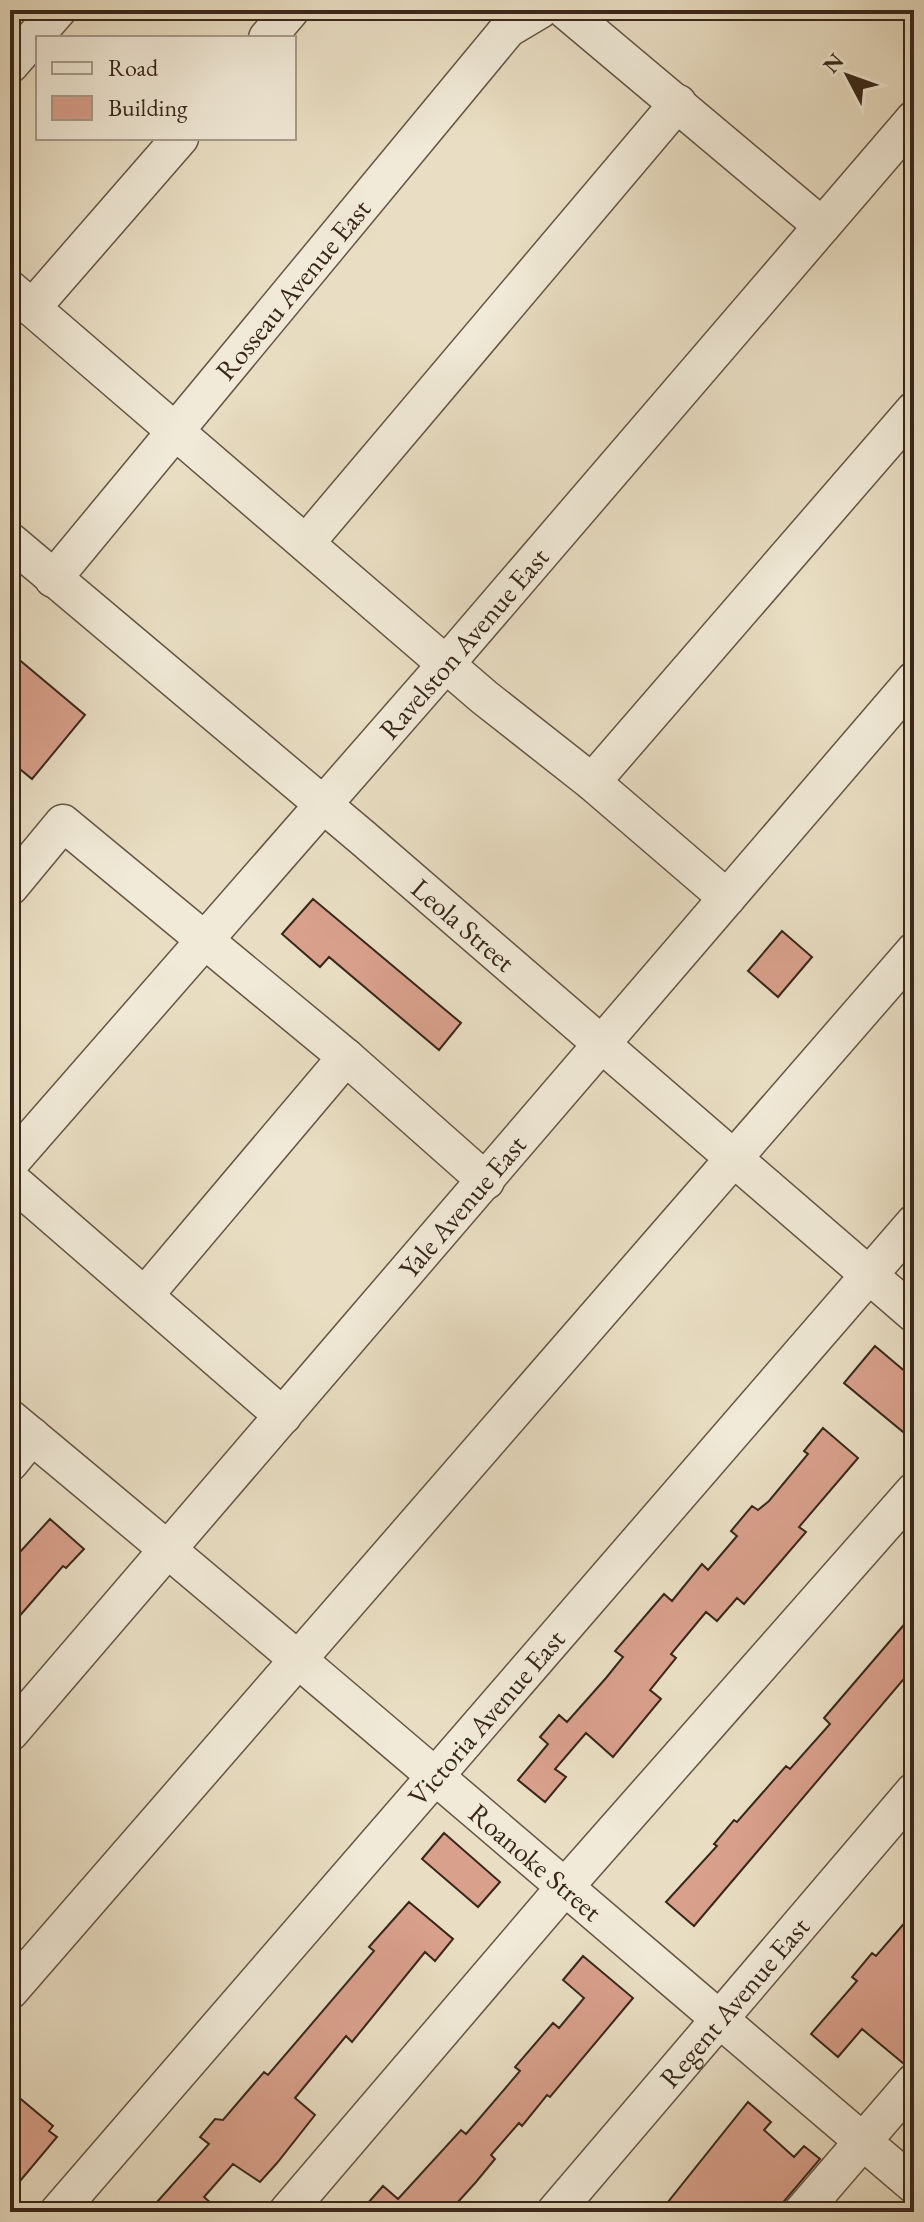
<svg xmlns="http://www.w3.org/2000/svg" width="924" height="2222" font-family="'EB Garamond',serif">
<style>
.building{fill:#d9a08c;stroke:#39271b;stroke-width:2}
.lines{fill:none;stroke-linecap:round;stroke-linejoin:round}
.minor-casing{stroke:#655545;stroke-width:39}
.minor{stroke:#f1ead8;stroke-width:36}
.labels{text-anchor:middle;dominant-baseline:central;stroke-width:8;stroke-linejoin:round;paint-order:stroke}
.street-label{font-size:28px;fill:#39271b;stroke:#f1ead8}
</style>
<rect width="100%" height="100%" fill="#e9dec3"/>
<filter id="stains"><feTurbulence type="fractalNoise" baseFrequency=".0025" numOctaves="4"/><feColorMatrix values="0 0 0 0 .2 0 0 0 0 .09 0 0 0 0 .02 0 0 0 .5 -.17"/></filter>
<radialGradient id="worn" r=".72"><stop offset=".6" stop-color="#630" stop-opacity="0"/><stop offset="1" stop-color="#630" stop-opacity=".3"/></radialGradient>
<path class="building" d="M10 652 85 715 32 779 10 761Z
M313 899 461 1023 439 1050 329 957 320 967 282 934Z
M782 931 812 957 778 997 748 971Z
M875 1346 914 1379V1441L844 1383Z
M823 1428 858 1458 799 1527 806 1532 744 1604 737 1598 717 1621 706 1612 671 1654 676 1658 650 1690 661 1699 613 1757 586 1733 555 1769 566 1777 545 1802 518 1780 548 1744 540 1737 559 1715 567 1722 606 1678 623 1657 615 1651 664 1594 672 1601 702 1564 708 1570 737 1536 731 1531 752 1506 758 1510 769 1501 808 1454 804 1451Z
M50 1519 84 1549 66 1568 63 1566 10 1627V1563Z
M914 1613V1667L694 1926 666 1902 717 1846 714 1844 734 1820 737 1822 786 1766 790 1769 830 1724 824 1718Z
M444 1833 500 1882 478 1907 422 1859Z
M409 1902 453 1939 435 1961 425 1952 352 2042 346 2036 295 2098 315 2115 277 2163 260 2182 233 2164 204 2197 221 2212H148L209 2144 200 2137 215 2119 223 2120 264 2072 268 2075 374 1951 369 1947Z
M914 1912V2062L904 2064 862 2029 838 2057 811 2034 857 1981 852 1977 872 1953 876 1956Z
M583 1956 633 1998 550 2097 547 2095 522 2126 519 2123 491 2155 495 2159 476 2182 449 2212H360L383 2186 398 2199 461 2130 466 2134 520 2071 515 2067 553 2023 559 2028 584 1998 563 1980Z
M10 2090 53 2126 49 2131 57 2137 10 2193Z
M748 2102 771 2122 764 2130 794 2157 804 2146 820 2159 775 2212H660Z"/>
<g class="lines">
<defs>
<g id="minor">
<path d="M565 10 822 226"/>
<path d="M267 38 291 10"/>
<path d="M10 65 58 10"/>
<path d="M10 289 484 697 592 782 727 898"/>
<path d="M32 308 180 138"/>
<path id="s1" d="M10 541 363 838 914 1314"/>
<path d="M306 543 678 103"/>
<path id="s2" d="M53 579 508 29 540 10"/>
<path d="M592 782 914 410"/>
<path d="M10 887 63 823 346 1057 486 1181"/>
<path id="s3" d="M10 1163 446 664 914 119"/>
<path d="M10 1179 283 1416"/>
<path d="M145 1295 346 1057"/>
<path id="s4" d="M10 1418C314 1670 613 1929 914 2185"/>
<path d="M10 1463 32 1436"/>
<path id="s5" d="M10 1733 914 680"/>
<path d="M10 1991 914 951"/>
<path id="s6" d="M58 2212 914 1223"/>
<path d="M287 2212 564 1888 914 1491"/>
<path id="s7" d="M555 2212 914 1791"/>
<path d="M802 2212 914 2082"/>
</g>
</defs>
<use href="#minor" class="minor-casing"/>
<use href="#minor" class="minor"/>
</g>
<g class="labels">
<g class="street-label">
<text stroke="none"><textPath href="#s2" startOffset="376">Rosseau Avenue East</textPath></text>
<text stroke="none"><textPath href="#s3" startOffset="690">Ravelston Avenue East</textPath></text>
<text stroke="none"><textPath href="#s1" startOffset="594">Leola Street</textPath></text>
<text stroke="none"><textPath href="#s5" startOffset="694">Yale Avenue East</textPath></text>
<text stroke="none"><textPath href="#s6" startOffset="654">Victoria Avenue East</textPath></text>
<text stroke="none"><textPath href="#s4" startOffset="688">Roanoke Street</textPath></text>
<text stroke="none"><textPath href="#s7" startOffset="276">Regent Avenue East</textPath></text>
</g>
</g>
<rect width="924" height="2222" fill="none" stroke="#e9dec3" stroke-width="40"/>
<rect x="12" y="12" width="900" height="2198" fill="none" stroke="#39271b" stroke-width="4"/>
<rect x="20" y="20" width="884" height="2182" fill="none" stroke="#39271b" stroke-width="2"/>
<rect x="36" y="36" width="260" height="104" fill="#f1ead8" stroke="#a79c8c" stroke-width="2"/>
<rect x="52" y="62" width="40" height="12" fill="#f1ead8" stroke="#a79c8c" stroke-width="2"/>
<text x="108" y="76" font-size="24" fill="#39271b">Road</text>
<rect x="52" y="96" width="40" height="24" fill="#d9a08c" stroke="#a79c8c" stroke-width="2"/>
<text x="108" y="116" font-size="24" fill="#39271b">Building</text>
<g transform="translate(848 76) rotate(311)" stroke="#f1ead8" stroke-width="6" paint-order="stroke">
<path d="M0-6L14 30L0 20L-14 30Z" fill="#39271b"/>
<text y="-12" font-size="22" font-weight="bold" text-anchor="middle" fill="#39271b">N</text>
</g>
<rect width="100%" height="100%" filter="url(#stains)"/>
<rect width="100%" height="100%" fill="url(#worn)"/>
</svg>
